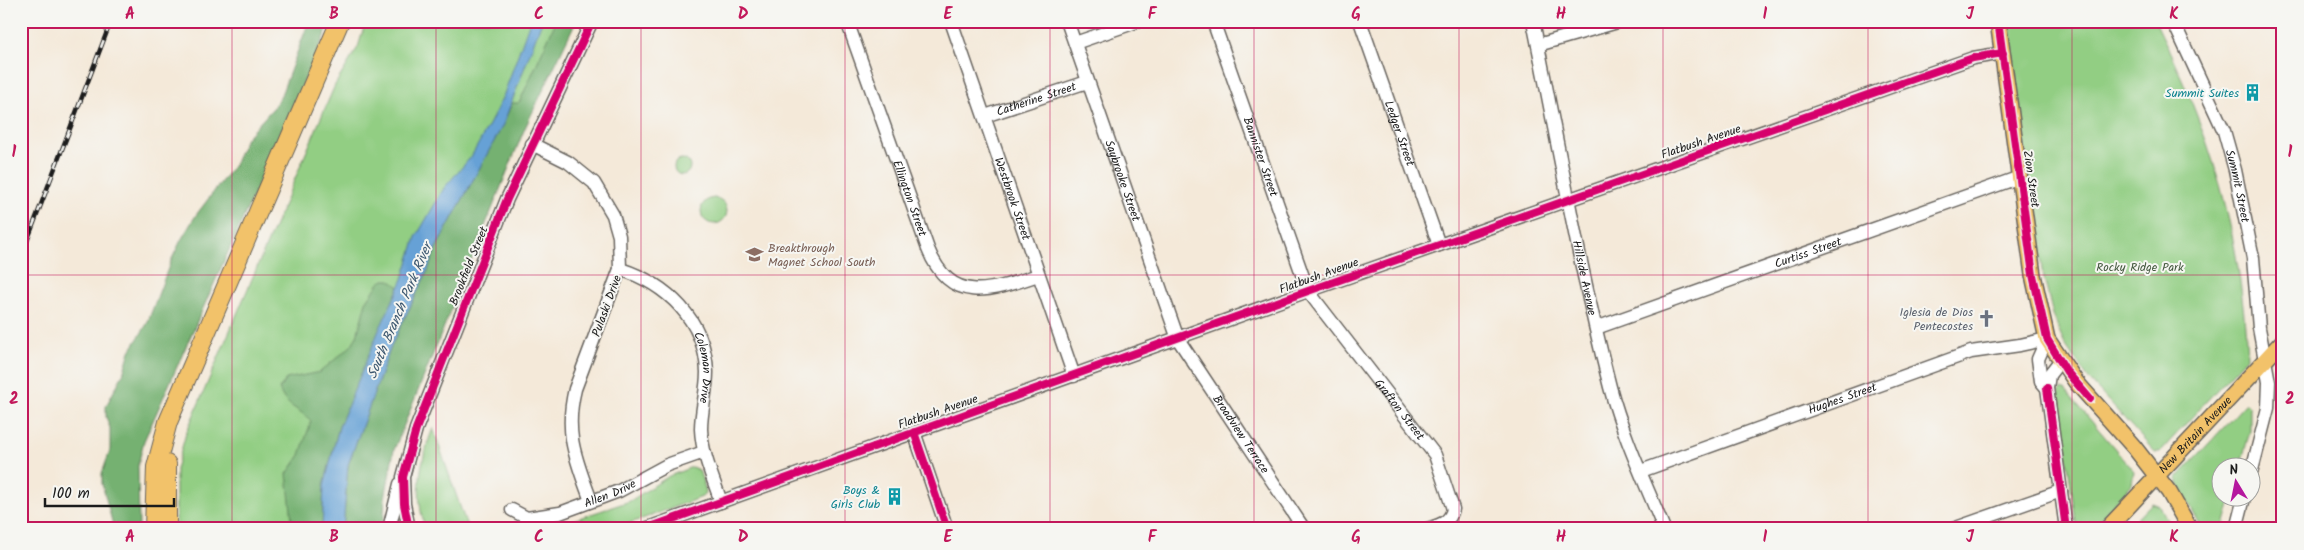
<svg xmlns="http://www.w3.org/2000/svg" width="2304" height="550" font-family="Kalam,sans-serif">
<style>
.green{fill:#92ce83;stroke:#577550}
.forest{fill:#75b171;stroke:#486646}
.water{fill:#66a1d6;stroke:#415e79}
.lines{fill:none;stroke-linecap:round;stroke-linejoin:round}
.minor-casing{stroke:#68645e;stroke-width:15}
.major-casing{stroke:#68645e;stroke-width:18}
.highway-casing{stroke:#68645e;stroke-width:20}
.minor{stroke:#fff;stroke-width:12}
.major{stroke:#f2c26a;stroke-width:15}
.highway{stroke:#f2c26a;stroke-width:18}
.rail-casing{stroke:#1c1c1c;stroke-width:4.5}
.rail{stroke:#f6f6f2;stroke-width:2.5;stroke-dasharray:8;stroke-linecap:butt}
.cycleway-casing{stroke:#f6f6f2;stroke-width:11}
.cycleway{stroke:#d6006c;stroke-width:8}
.grid{fill:none;stroke:#c2185b;stroke-width:1;stroke-opacity:0.55}
.labels{text-anchor:middle;dominant-baseline:central;stroke-width:4;stroke-linejoin:round;paint-order:stroke}
.culture-label{font-size:12px;fill:#0d838f;stroke:#f6f6f2;text-anchor:end}
.street-label{font-size:12px;fill:#1c1c1c;stroke:#f6f6f2}
.education-label{font-size:12px;fill:#785e54;stroke:#f6f6f2;text-anchor:start}
.park-label{font-size:12px;fill:#455a40;stroke:#f6f6f2}
.worship-label{font-size:12px;fill:#5b616d;stroke:#f6f6f2;text-anchor:end}
.water-label{font-size:14px;font-style:italic;fill:#3d5870;stroke:#f6f6f2}
.neatline{fill:none;stroke:#c2185b;stroke-width:2}
.grid-label{font-size:16px;text-anchor:middle;font-weight:bold;fill:#c2185b}
</style>
<rect width="100%" height="100%" fill="#f6f6f2"/>
<filter id="ink" filterUnits="userSpaceOnUse"><feTurbulence type="fractalNoise" baseFrequency=".02" numOctaves="2"/><feDisplacementMap in="SourceGraphic" scale="10" xChannelSelector="R" yChannelSelector="G"/><feConvolveMatrix kernelMatrix="1 2 1 2 8 2 1 2 1" color-interpolation-filters="sRGB"/></filter>
<filter id="wash" filterUnits="userSpaceOnUse"><feTurbulence type="fractalNoise" baseFrequency=".0096" numOctaves="4" result="noise"/><feDisplacementMap in="SourceGraphic" scale="20" xChannelSelector="R" yChannelSelector="G"/><feGaussianBlur stdDeviation="1.12" result="paint"/><feColorMatrix in="noise" values="0 0 0 0 0 0 0 0 0 0 0 0 0 0 0 0 0 1.4 0 .05"/><feComposite in="paint" operator="in"/></filter>
<g filter="url(#wash)">
<rect width="100%" height="100%" fill="#f4e9d9"/>
<path class="green" d="M366 21H572L519 128 397 432 373 529H176V469L186 433 335 85 358 47Z
M2007 21H2155C2211 134 2241 231 2247 357L2160 452H2155L2090 381 2064 343 2053 315 2042 270Z
M674 167a8 8 0 1 1 16 0a8 8 0 1 1-16 0Z
M701 211a13 13 0 1 1 26 0a13 13 0 1 1-26 0Z
M2061 389 2065 390 2134 471 2132 484 2091 529H2077L2058 393Z
M2246 403 2250 407V431L2240 467 2222 468V498H2232L2223 529H2202L2178 484V477Z
M433 428 468 529 425 528C414 492 420 462 433 428Z
M692 467 699 470 706 491 702 497 614 529H546L630 501 669 476Z
M2152 503 2160 506 2172 529H2127Z"/>
<path class="forest" d="M309 21H331L144 441 138 465 139 529H114L102 484V473L110 451V428L106 417V406L123 374 130 351 147 324 170 263 181 240 196 215 234 165 246 138 274 107 281 95Z
M556 21H576L525 128 394 450 385 498 383 529H343L348 465 392 344 428 270 436 248 500 130 512 103H518L520 101Z
M384 280H390L399 287 339 427 324 486 322 529H293L287 474 300 455 311 421C298 407 286 408 279 389L286 379 320 372 351 346 357 336 366 302 379 283Z"/>
<path class="water" d="M530 21H542L503 125 436 248 428 270 392 344 348 465 343 529H322L324 486 339 427 379 330 403 279 416 237 444 188 471 157 490 123 504 94Z"/>
</g>
<g filter="url(#ink)">
<g class="lines">
<defs>
<g id="minor">
<path id="s1" d="M847 21 928 249C951 306 991 291 1038 275"/>
<path id="s2" d="M951 21 1074 376"/>
<path id="s3" d="M1067 21 1178 339 1304 529"/>
<path id="s4" d="M1213 21 1308 291 1435 455 1453 509C1450 523 1439 525 1427 529"/>
<path id="s5" d="M1360 21 1439 245"/>
<path id="s6" d="M1533 21C1558 143 1579 267 1610 387 1623 436 1645 482 1664 529"/>
<path id="s7" d="M2173 21 2224 131 2235 170 2253 258 2259 328 2269 382 2268 408 2252 470"/>
<path d="M1075 43 1139 21"/>
<path d="M1538 45 1621 21"/>
<path id="s8" d="M985 116 1087 82"/>
<path d="M532 144 568 162 594 183 613 215 619 236 620 269 575 389C564 434 576 459 591 501"/>
<path id="s9" d="M620 269C667 284 705 320 707 372 707 391 701 410 701 429 702 454 713 478 721 502"/>
<path id="s10" d="M1596 328 2020 177"/>
<path d="M2047 339 2038 359 2041 381 2047 388"/>
<path d="M2060 361 2049 375 2047 388 2066 529"/>
<path d="M914 432 947 529"/>
<path id="s11" d="M1641 471 1971 352 2020 345 2047 339"/>
<path id="s12" d="M512 510 527 518 560 513 619 491 667 465 704 452"/>
<path d="M389 529 400 484"/>
<path d="M409 529 404 504 403 477 416 429 507 199 592 21"/>
<path d="M645 529 1308 291 1973 58 2003 53"/>
<path d="M1953 529 2061 491"/>
<path d="M2236 529 2244 498"/>
</g>
<g id="major">
<path d="M1998 21 2033 275 2047 339 2076 382 2134 447 2169 492 2190 529"/>
<path id="s13" d="M2107 529 2283 341"/>
</g>
<path id="highway" d="M167 464V529
M154 529 156 467 168 422 340 21"/>
</defs>
<use href="#minor" class="minor-casing"/>
<use href="#major" class="major-casing"/>
<use href="#highway" class="highway-casing"/>
<use href="#minor" class="minor"/>
<use href="#major" class="major"/>
<use href="#highway" class="highway"/>
<defs>
<path id="rail" d="M21 257 111 21"/>
</defs>
<use href="#rail" class="rail-casing"/>
<use href="#rail" class="rail"/>
<defs>
<path id="cycleway" d="M1998 21 2033 275 2047 339 2067 372 2090 399
M2047 388 2066 529
M914 432 947 529
M409 529 404 504 403 477 416 429 507 199 592 21
M645 529 1308 291 1973 58 2003 53"/>
</defs>
<use href="#cycleway" class="cycleway-casing"/>
<use href="#cycleway" class="cycleway"/>
</g>
</g>
<path class="grid" d="M232 21V529M436 21V529M641 21V529M845 21V529M1050 21V529M1254 21V529M1459 21V529M1663 21V529M1868 21V529M2072 21V529M21 275H2283"/>
<defs>
<symbol id="building-bare" viewBox="-9 -9 18 18"><path d="M-4-6H4V6H1V3H-1V6H-4ZM-2.5-4.3h1.7v1.8h-1.7ZM.8-4.3h1.7v1.8H.8ZM-2.5-1h1.7V.8h-1.7ZM.8-1h1.7V.8H.8Z" fill="#0f9aa8" stroke="#f6f6f2" stroke-width="2.5" paint-order="stroke"/></symbol>
<symbol id="school-bare" viewBox="-9 -9 18 18"><path d="M0-5L7-2L0 1L-7-2ZM-4 1L0 2.5L4 1V4Q0 6-4 4Z" fill="#8d6e63" stroke="#f6f6f2" stroke-width="2.5" paint-order="stroke"/></symbol>
<symbol id="church-bare" viewBox="-9 -9 18 18"><path d="M-1.2-6h2.4v3.5h3.3v2.4h-3.3V6h-2.4V-.1h-3.3v-2.4h3.3Z" fill="#6b7280" stroke="#f6f6f2" stroke-width="2.5" paint-order="stroke"/></symbol>
</defs>
<g fill-rule="evenodd">
<use href="#building-bare" x="2240" y="80" width="25" height="25"/>
<use href="#school-bare" x="742" y="242" width="25" height="25"/>
<use href="#church-bare" x="1974" y="306" width="25" height="25"/>
<use href="#building-bare" x="882" y="484" width="25" height="25"/>
</g>
<g class="labels">
<g class="culture-label">
<text x="2239" y="93">Summit Suites</text>
<text x="880" y="490">Boys &amp;<tspan x="880" dy="14">Girls Club</tspan></text>
</g>
<g class="street-label">
<text stroke="none"><textPath href="#s8" startOffset="54">Catherine Street</textPath></text>
<text stroke="none"><textPath href="#s5" startOffset="119">Ledger Street</textPath></text>
<text transform="translate(1701 142) rotate(-19)">Flatbush Avenue</text>
<text stroke="none"><textPath href="#s4" startOffset="144">Bannister Street</textPath></text>
<text transform="translate(2031 179) rotate(82)">Zion Street</text>
<text stroke="none"><textPath href="#s3" startOffset="169">Saybrooke Street</textPath></text>
<text stroke="none"><textPath href="#s7" startOffset="178">Summit Street</textPath></text>
<text stroke="none"><textPath href="#s1" startOffset="188">Ellington Street</textPath></text>
<text stroke="none"><textPath href="#s2" startOffset="188">Westbrook Street</textPath></text>
<text stroke="none"><textPath href="#s10" startOffset="225">Curtiss Street</textPath></text>
<text transform="translate(469 266) rotate(-68)">Brookfield Street</text>
<text transform="translate(1319 276) rotate(-20)">Flatbush Avenue</text>
<text stroke="none"><textPath href="#s6" startOffset="262">Hillside Avenue</textPath></text>
<text transform="translate(607 306) rotate(-70)">Pulaski Drive</text>
<text stroke="none"><textPath href="#s9" startOffset="139">Coleman Drive</textPath></text>
<text stroke="none"><textPath href="#s11" startOffset="214">Hughes Street</textPath></text>
<text stroke="none"><textPath href="#s4" startOffset="436">Grafton Street</textPath></text>
<text transform="translate(938 412) rotate(-19)">Flatbush Avenue</text>
<text stroke="none"><textPath href="#s3" startOffset="451">Broadview Terrace</textPath></text>
<text stroke="none"><textPath href="#s13" startOffset="129">New Britain Avenue</textPath></text>
<text stroke="none"><textPath href="#s12" startOffset="104">Allen Drive</textPath></text>
</g>
<g class="education-label">
<text x="768" y="248">Breakthrough<tspan x="768" dy="14">Magnet School South</tspan></text>
</g>
<g class="park-label">
<text x="2140" y="267">Rocky Ridge Park</text>
</g>
<g class="worship-label">
<text x="1973" y="312">Iglesia de Dios<tspan x="1973" dy="14">Pentecostes</tspan></text>
</g>
<g class="water-label">
<text transform="translate(400 311) rotate(-67)">South Branch Park River</text>
</g>
</g>
<rect width="2304" height="550" fill="none" stroke="#f6f6f2" stroke-width="55"/>
<g transform="translate(2236 482) rotate(350)"><circle r="24" fill="#f6f6f2" stroke="#9f9f9c"/>
<path d="M0-4L9 19L0 12L-9 19Z" fill="#b5179e"/>
<text y="-8" font-size="14" font-weight="bold" text-anchor="middle" fill="#1c1c1c">N</text>
</g>
<path d="M45 498v8h129v-8" fill="none" stroke="#1c1c1c" stroke-width="2.5"/>
<text x="52" y="498" font-size="15" fill="#1c1c1c" stroke="#f6f6f2" stroke-width="4" paint-order="stroke">100 m</text>
<rect x="28" y="28" width="2248" height="494" class="neatline"/>
<g class="grid-label">
<text x="130" y="19">A</text>
<text x="334" y="19">B</text>
<text x="539" y="19">C</text>
<text x="743" y="19">D</text>
<text x="948" y="19">E</text>
<text x="1152" y="19">F</text>
<text x="1356" y="19">G</text>
<text x="1561" y="19">H</text>
<text x="1765" y="19">I</text>
<text x="1970" y="19">J</text>
<text x="2174" y="19">K</text>
<text x="14" y="157">1</text>
<text x="2290" y="157">1</text>
<text x="14" y="404">2</text>
<text x="2290" y="404">2</text>
<text x="130" y="542">A</text>
<text x="334" y="542">B</text>
<text x="539" y="542">C</text>
<text x="743" y="542">D</text>
<text x="948" y="542">E</text>
<text x="1152" y="542">F</text>
<text x="1356" y="542">G</text>
<text x="1561" y="542">H</text>
<text x="1765" y="542">I</text>
<text x="1970" y="542">J</text>
<text x="2174" y="542">K</text>
</g>
</svg>
